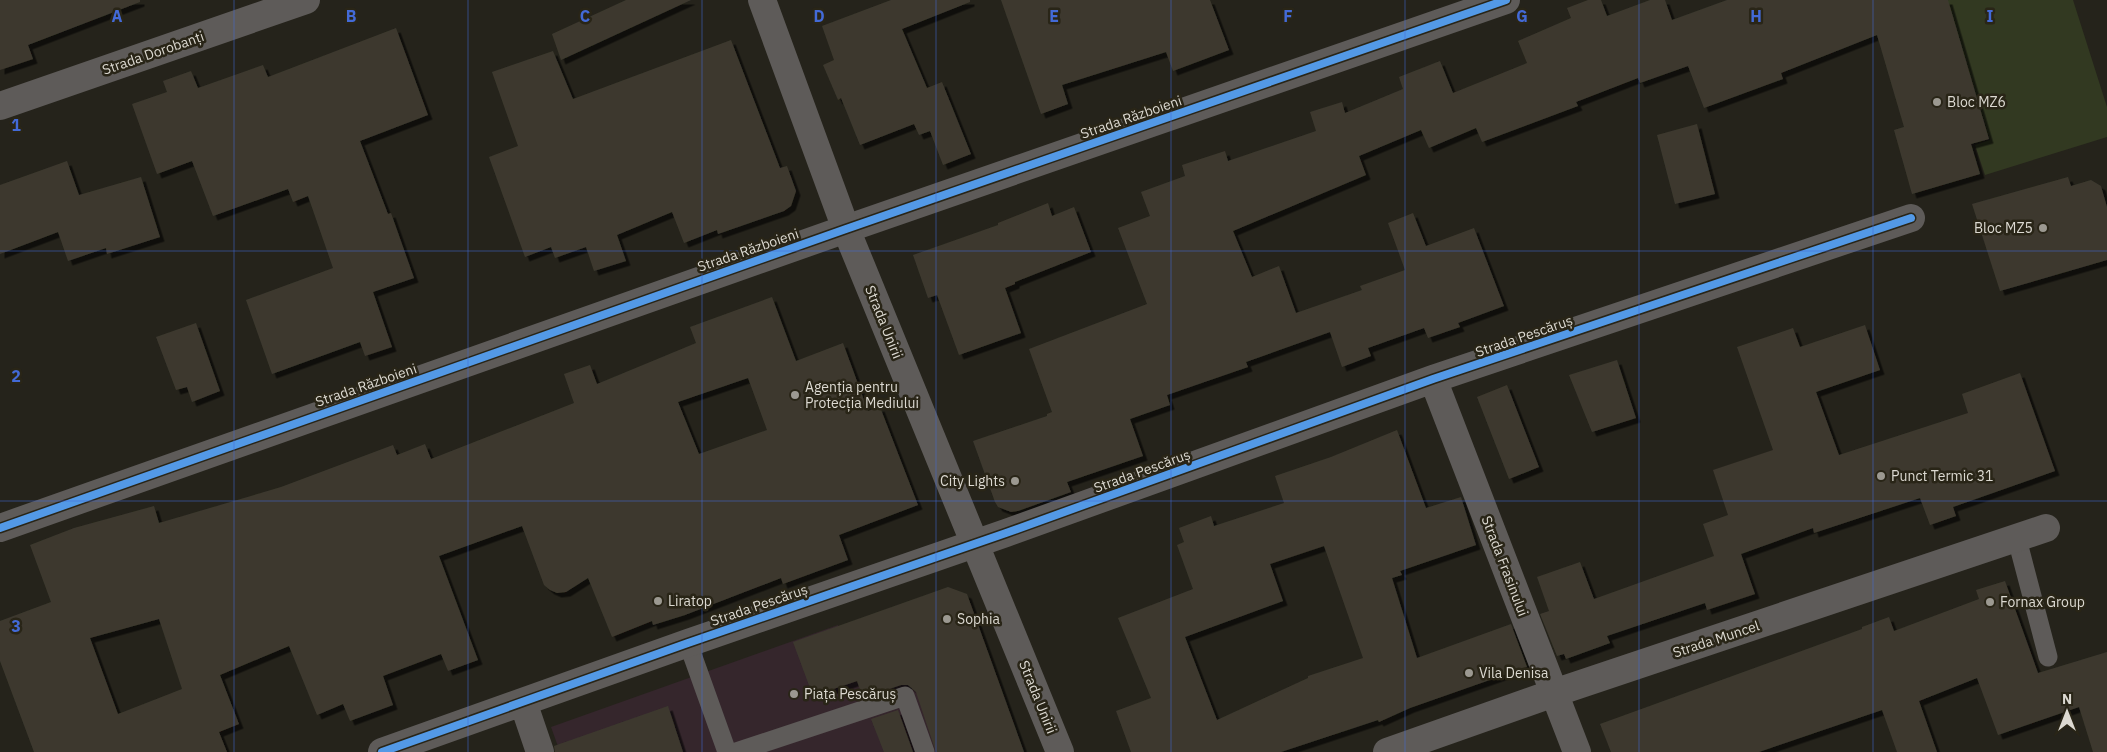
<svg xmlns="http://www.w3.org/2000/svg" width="2107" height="752" font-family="'IBM Plex Sans',sans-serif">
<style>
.commercial{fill:#35262c}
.green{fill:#323921}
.building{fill:#3c392e;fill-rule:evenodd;filter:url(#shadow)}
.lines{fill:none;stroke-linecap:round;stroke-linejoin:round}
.service{stroke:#5e5b59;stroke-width:19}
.minor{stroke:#5e5b59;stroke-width:28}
.tertiary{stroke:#5e5b59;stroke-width:28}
.cycleway-casing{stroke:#292517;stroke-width:11}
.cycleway{stroke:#5399e6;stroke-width:8}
.grid{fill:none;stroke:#436ad7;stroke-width:1;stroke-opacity:0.55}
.poi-dot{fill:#9c9991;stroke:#292517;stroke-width:2}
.labels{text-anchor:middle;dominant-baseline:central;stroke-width:5;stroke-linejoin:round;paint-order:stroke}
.street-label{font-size:14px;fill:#dcd9d1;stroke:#292517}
.poi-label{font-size:14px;fill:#dcd9d1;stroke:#292517;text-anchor:start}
.grid-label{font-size:16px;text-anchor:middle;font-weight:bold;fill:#436ad7;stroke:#292517;stroke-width:5;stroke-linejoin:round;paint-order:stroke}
</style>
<defs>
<filter id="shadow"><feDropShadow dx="4.5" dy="4.5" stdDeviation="0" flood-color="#0009"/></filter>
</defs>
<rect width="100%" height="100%" fill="#25231b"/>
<path class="commercial" d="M838 625 857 679 930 663 974 752H560L551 727Z"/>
<path class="green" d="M1947 0H2073L2107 107V137L1985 175 1975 145 1990 140Z"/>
<path class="building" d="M0 0H140V2L28 45 33 59 0 70Z
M626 0H691L561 60 552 34Z
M891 0H970V2L902 29 927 88 942 82 971 154 943 165 930 131 919 135 914 124 860 145 841 98 838 100 823 65 834 60 822 26Z
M1001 0H1210L1229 50 1173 71 1166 52 1062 85 1068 104 1041 114Z
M1588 0H1601L1607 16 1650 0H1665L1672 20 1727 0H1948L1989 139 1971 144 1980 174 1912 194 1894 130 1904 127 1877 35 1781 73 1783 79 1704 108 1688 66 1640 83 1638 78 1576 102 1578 106 1482 142 1476 128 1429 148 1421 130 1359 156 1366 175 1233 231 1252 277 1279 266 1296 313 1362 290 1360 286 1405 270 1388 223 1413 213 1426 246 1474 228 1504 306 1458 323 1460 327 1428 338 1424 328 1368 348 1371 356 1342 367 1330 332 1246 362 1248 367 1167 395 1170 405 1130 419 1143 456 1067 482 1071 492 1018 511 1011 512 998 507 995 502 973 441 1047 416V414L1052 412 1029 349 1147 304 1118 228 1150 216 1141 192 1185 176 1182 165 1225 151 1228 161 1316 131 1310 112 1342 102 1345 113 1403 89 1399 77 1440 61 1453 93 1527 63 1518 41 1571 18 1567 8Z
M396 28 428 115 360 141 388 214 391 213 414 278 373 292 392 347 365 356 360 342 272 374 246 300 333 268 308 196 293 202 288 189 213 216 192 161 157 174 132 104 167 92 163 81 191 71 198 88 263 65 268 77Z
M731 40 780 168 787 166 796 191 791 206 784 211 718 234 717 230 684 243 672 212 617 235 626 261 594 271 586 247 555 258 551 247 525 257 489 157 518 146 492 72 553 51 573 99Z
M1697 124 1715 194 1675 204 1657 135Z
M67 161 79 195 141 177 160 237 107 254 106 248 68 261 58 232 0 254V185Z
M2068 177 2071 186 2091 180 2101 186 2107 207V260L2000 291 1972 204Z
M1048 203 1052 216 1074 207 1091 252 1015 282V284L1005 288 1021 333 959 355 937 295 928 298 913 255 998 225V223Z
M772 297 796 361 843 343 868 411 880 407 918 505 839 535 848 560 783 584 781 578 685 615 653 625 652 621 612 637 588 578 566 592 557 593 550 590 544 585 522 526 439 556 478 660 448 671 441 654 383 676 393 705 350 721 343 704 317 715 289 646 220 675 239 724 219 732 227 752H34L0 661V621L51 602 30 545 74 528 154 506 159 523 281 487 393 445 397 455 425 444 431 459 574 403 564 374 590 365 597 384 696 343 690 327ZM748 378 767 430 699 454 678 402ZM159 619 182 689 118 714 90 638Z
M196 323 220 391 192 402 187 387 176 390 156 337Z
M1865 325 1880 370 1816 392 1839 455 1968 413 1962 394 2020 373 2055 471 1953 507 1956 516 1930 525 1920 498 1814 533 1813 528 1741 554 1755 594 1707 610 1705 603 1607 636 1610 643 1566 659 1564 654 1557 656 1540 614 1549 611 1537 577 1580 562 1594 599 1714 556 1703 524 1728 515 1713 470 1773 450 1737 347 1793 328 1800 347Z
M1617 360 1636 418 1592 432 1569 375Z
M1507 385 1539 467 1509 479 1477 397Z
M1397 430 1426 508 1461 497 1476 545 1400 571 1402 575 1392 578 1417 658 1511 624 1527 667 1410 708 1379 722 1378 720 1281 752H1131L1116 711 1151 698 1118 618 1193 589 1177 545 1184 542 1179 528 1211 516 1214 526 1284 503 1275 476 1331 457ZM1324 546 1363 658 1308 676V678L1217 720 1185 637 1283 601 1270 564Z
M2005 581 2038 673 2107 652V752H2093L2079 707 1998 735 1977 678 1919 701 1937 752H1897L1882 710 1759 752H1611L1600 724 1862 629V627L1889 617 1894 631 1979 599 1976 590Z
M948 587 967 594 1024 752H936L916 692 908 685H901L863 698 857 681 813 696 793 642Z
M668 706 683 752H555L554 746Z
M898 710 913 752H884L871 719Z"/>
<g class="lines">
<path class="service" d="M2017 539 2048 657
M688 643 727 752
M736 752 905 696 925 752"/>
<path class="minor" d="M0 106 306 0
M1433 379 1577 752
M0 528 846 229 1506 0
M523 702 540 752
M382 752 688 643 1006 533 1433 379 1911 218
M1387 752 1554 693 2046 528"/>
<path class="tertiary" d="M762 0 846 229 1060 752"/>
<defs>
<path id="cycleway" d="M0 528 846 229 1506 0
M382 752 688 643 1006 533 1433 379 1911 218"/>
</defs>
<use href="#cycleway" class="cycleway-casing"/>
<use href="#cycleway" class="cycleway"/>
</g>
<path class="grid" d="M234 0V752M468 0V752M702 0V752M936 0V752M1171 0V752M1405 0V752M1639 0V752M1873 0V752M0 251H2107M0 501H2107"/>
<g class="poi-dot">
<circle cx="1937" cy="102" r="5"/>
<circle cx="2043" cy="228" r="5"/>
<circle cx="795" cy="395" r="5"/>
<circle cx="1881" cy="476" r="5"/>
<circle cx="1015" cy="481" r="5"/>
<circle cx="658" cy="601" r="5"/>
<circle cx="1990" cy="602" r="5"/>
<circle cx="947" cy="619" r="5"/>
<circle cx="1469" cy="673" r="5"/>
<circle cx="794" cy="694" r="5"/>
</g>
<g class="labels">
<g class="street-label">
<text transform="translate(153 53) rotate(-19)">Strada Dorobanți</text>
<text transform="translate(1131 117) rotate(-19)">Strada Războieni</text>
<text transform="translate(748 250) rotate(-19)">Strada Războieni</text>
<text transform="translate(884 322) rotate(68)">Strada Unirii</text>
<text transform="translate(1524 336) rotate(-19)">Strada Pescăruș</text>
<text transform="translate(366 385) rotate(-19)">Strada Războieni</text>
<text transform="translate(1142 471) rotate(-20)">Strada Pescăruș</text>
<text transform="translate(1505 566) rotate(69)">Strada Frasinului</text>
<text transform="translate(759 605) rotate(-19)">Strada Pescăruș</text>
<text transform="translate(1716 639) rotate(-18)">Strada Muncel</text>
<text transform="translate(1038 697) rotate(68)">Strada Unirii</text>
</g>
<g class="poi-label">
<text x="1947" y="102">Bloc MZ6</text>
<text x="2033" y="228" text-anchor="end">Bloc MZ5</text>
<text x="805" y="387">Agenția pentru<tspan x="805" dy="16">Protecția Mediului</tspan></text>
<text x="1891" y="476">Punct Termic 31</text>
<text x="1005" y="481" text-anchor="end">City Lights</text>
<text x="668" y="601">Liratop</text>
<text x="2000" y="602">Fornax Group</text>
<text x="957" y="619">Sophia</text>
<text x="1479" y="673">Vila Denisa</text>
<text x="804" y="694">Piața Pescăruș</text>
</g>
</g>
<g class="grid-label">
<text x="117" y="22">A</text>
<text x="351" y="22">B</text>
<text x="585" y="22">C</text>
<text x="819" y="22">D</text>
<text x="1054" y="22">E</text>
<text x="1288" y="22">F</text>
<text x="1522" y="22">G</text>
<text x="1756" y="22">H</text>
<text x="1990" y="22">I</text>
<text x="16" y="131">1</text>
<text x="16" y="382">2</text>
<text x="16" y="632">3</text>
</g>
<g transform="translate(2067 712)" stroke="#292517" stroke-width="4" paint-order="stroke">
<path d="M0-4L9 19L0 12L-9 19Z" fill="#dcd9d1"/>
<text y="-8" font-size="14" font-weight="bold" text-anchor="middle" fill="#dcd9d1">N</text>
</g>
</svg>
